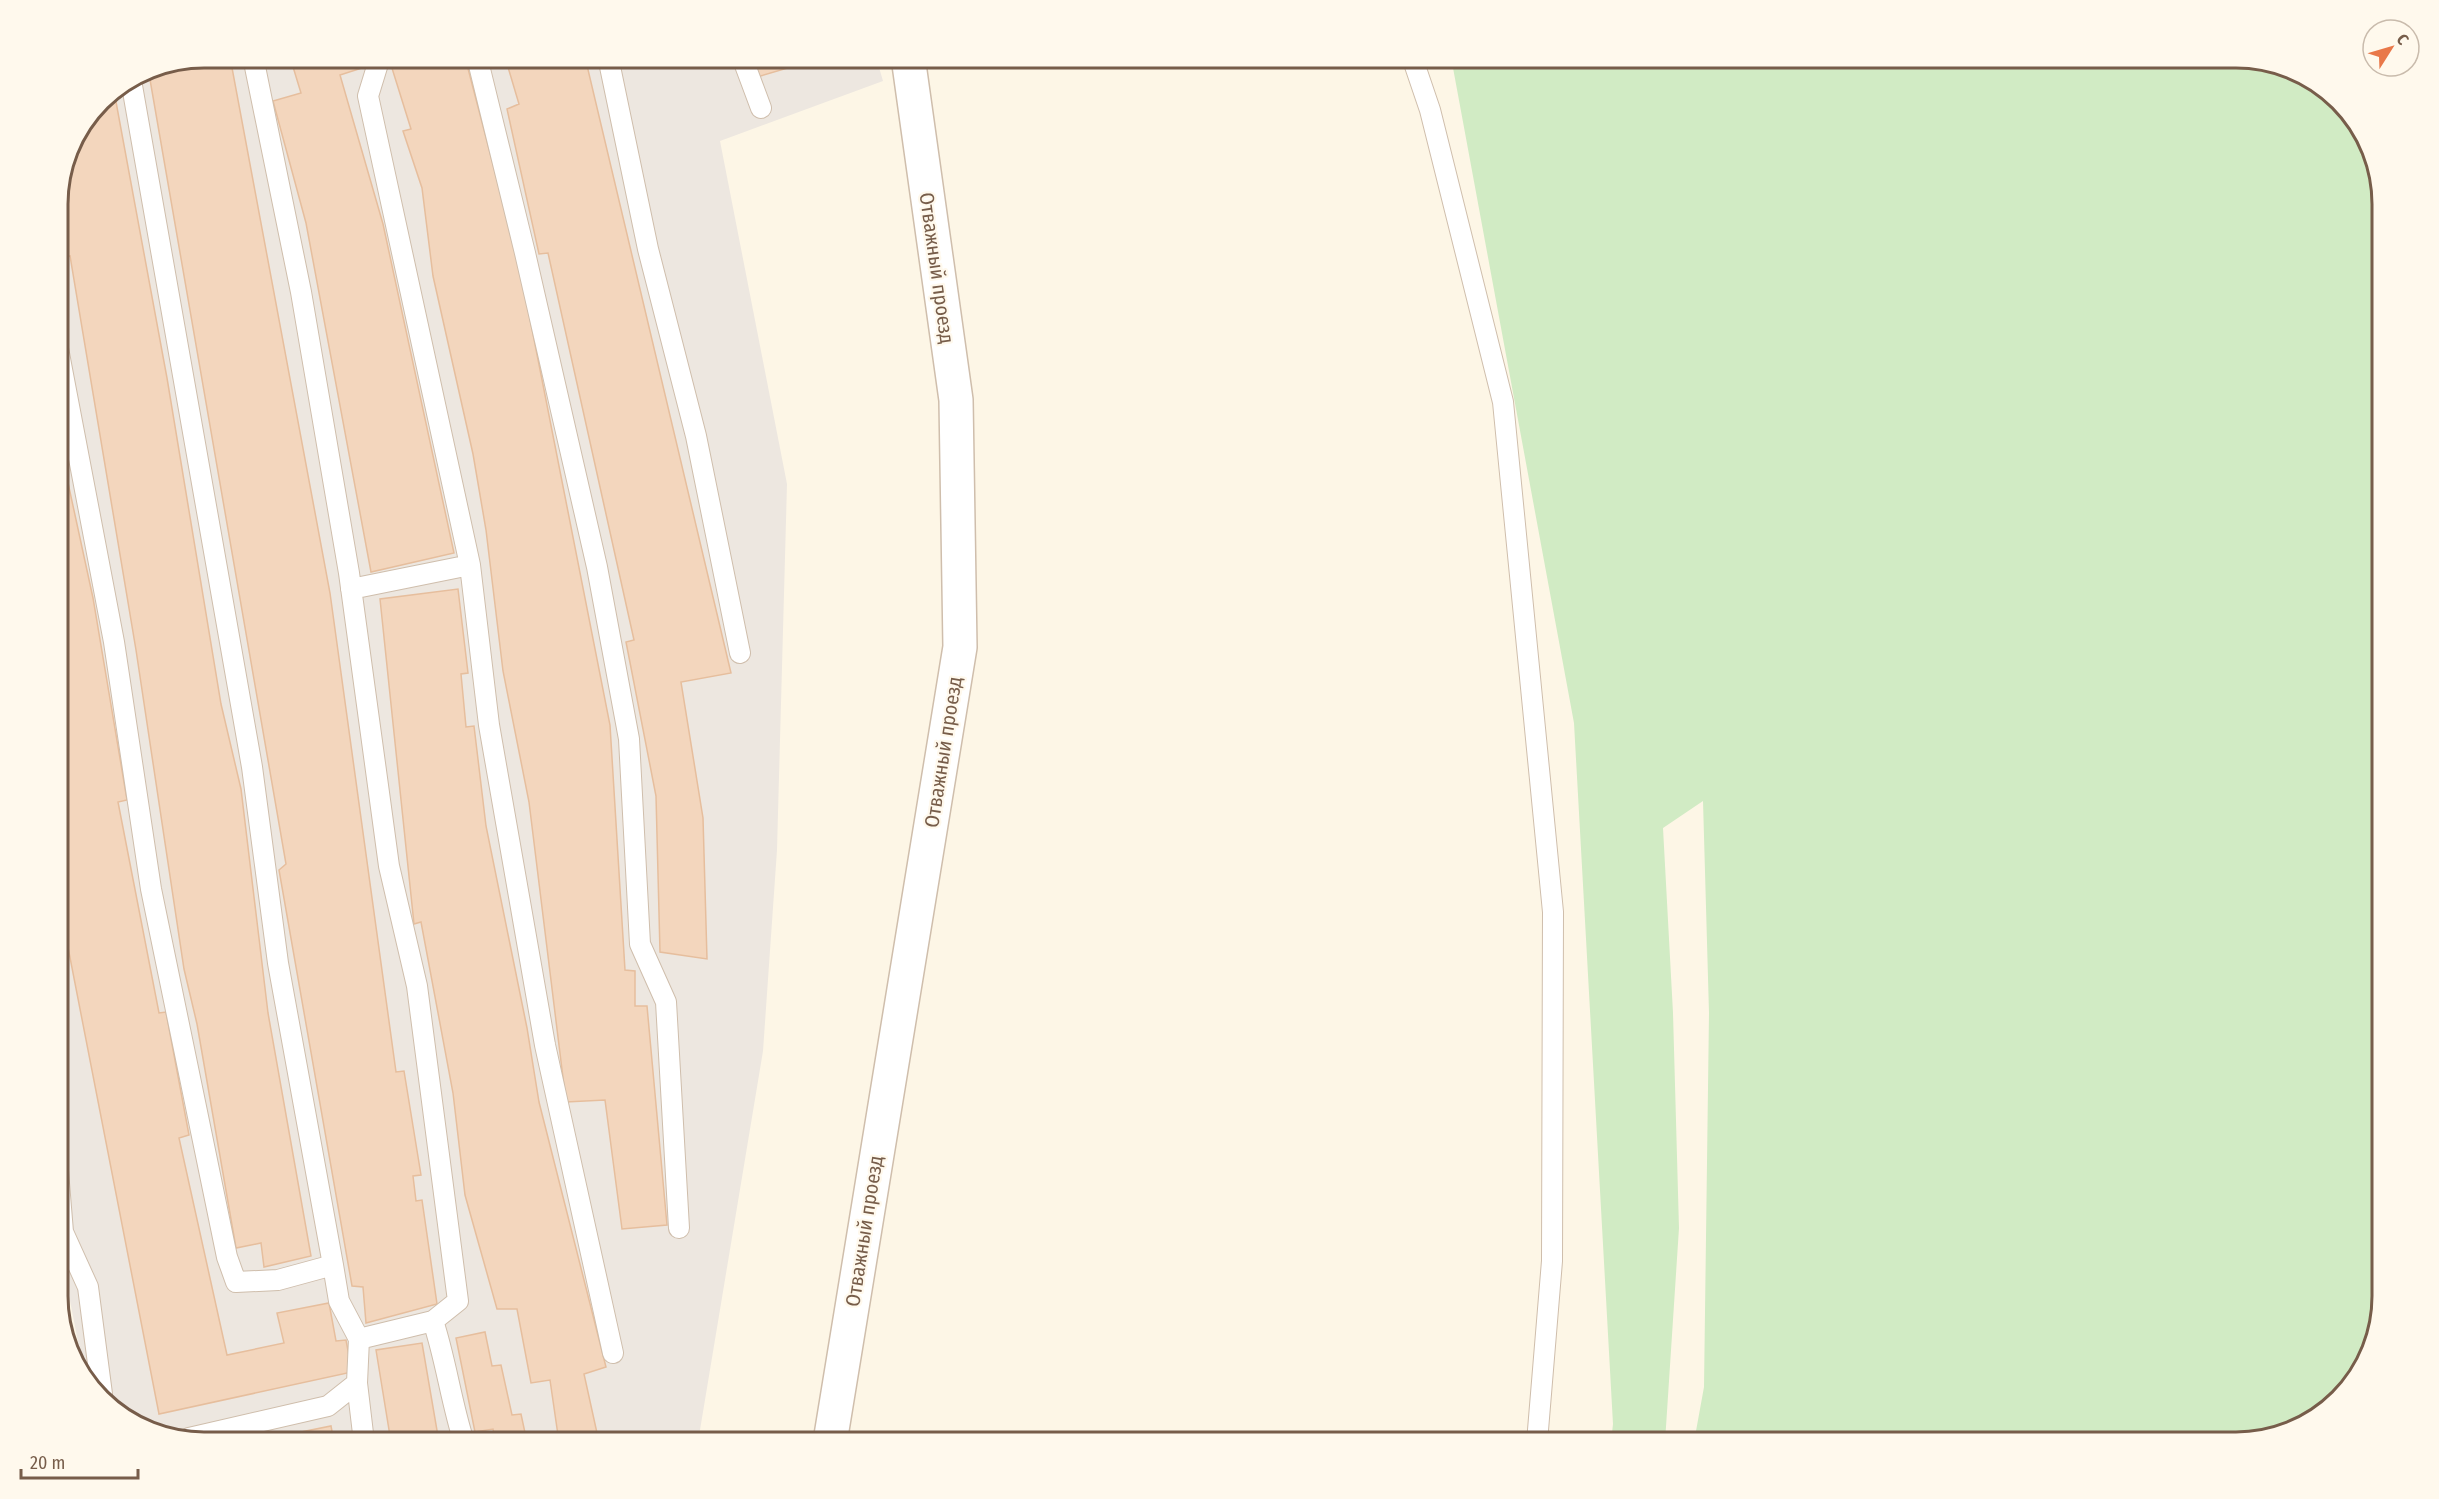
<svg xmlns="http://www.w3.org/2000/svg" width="2439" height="1499" font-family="'Fira Sans Condensed',sans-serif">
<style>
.industrial{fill:#ede7e0}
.green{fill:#d1ebc4}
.building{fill:#f3d6bd;stroke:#e6be9d;stroke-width:1.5}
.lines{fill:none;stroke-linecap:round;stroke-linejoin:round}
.service-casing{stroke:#cfbeac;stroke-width:22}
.minor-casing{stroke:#cfbeac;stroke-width:36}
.service{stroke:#fff;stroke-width:20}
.minor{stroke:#fff;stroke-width:33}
.labels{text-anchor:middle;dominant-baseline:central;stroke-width:4.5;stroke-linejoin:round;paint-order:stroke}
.street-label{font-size:20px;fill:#775d4a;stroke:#fff9ed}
.rim{fill:none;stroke:#775d4a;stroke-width:3}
</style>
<rect width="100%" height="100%" fill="#fdf6e6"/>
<path class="industrial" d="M204 57H876L883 81 720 141 787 484 777 850 763 1051 698 1442H204L130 1422 85 1377 57 1235V195L68 147 100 100 148 68Z"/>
<path class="green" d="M1451 57H2235L2309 77 2362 130 2382 195V1295L2362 1369 2308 1422 2235 1442H1694L1704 1387 1709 1013 1703 801 1663 828 1673 1013 1679 1228 1665 1442H1611L1613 1424 1574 723Z"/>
<path class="building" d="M204 57H230L330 593 396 1072 404 1071 421 1175 413 1176 416 1201 422 1200 437 1304 366 1323 363 1287 352 1286 279 870 286 864 148 68Z
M290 57H363L365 67 340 75 383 224 454 553 371 572 306 223 273 101 301 93Z
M413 57H465L520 268 610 725 625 970 635 971V1006H647L667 1225 622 1229 605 1100 566 1102 529 802 503 671 486 530 473 454 433 276 422 188 403 131 411 129 391 65Z
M505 57H585L731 673 681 682 703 818 707 959 660 952 656 796 626 642 634 640 548 253 539 254 507 109 519 104Z
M751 57H825L757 77Z
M114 91 167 378 221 704 241 789 268 1013 311 1256 264 1267 261 1243 236 1248 197 1024 184 969 136 650 70 256 61 258 57 195 68 147 100 100Z
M57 432 93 598 127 800 118 802 159 1013 166 1012 189 1135 179 1138 227 1355 284 1343 277 1313 329 1303 336 1341 346 1340 352 1372 159 1414 57 891Z
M458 589 468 673 461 674 466 727 474 726 486 826 527 1028 539 1102 606 1367 584 1374 599 1442H559L550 1380 531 1383 517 1309H497L465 1195 453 1093 421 922 414 924 380 599Z
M485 1332 492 1366 501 1365 512 1415 521 1414 527 1442H496L493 1429 475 1432 456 1338Z
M422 1343 439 1442H391L376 1350Z
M331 1426 334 1442H252Z"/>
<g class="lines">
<defs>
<path id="service" d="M253 57 301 292 349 573 389 866 417 986 458 1301 433 1321
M477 57 525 253 597 567 629 739 640 944 666 1002 679 1228
M608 57 648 249 696 436 740 653
M742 57 761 108
M1412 57 1430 110 1503 402 1553 912 1552 1261 1537 1442
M57 343 114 642 151 889 227 1257 236 1282 278 1280 333 1265 278 963 252 767 131 80
M470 565 489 725 545 1045 613 1353
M351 589 470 565 368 96 380 57
M57 1159 63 1232 88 1287 102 1394
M359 1339 433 1321C446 1360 451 1402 464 1442
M357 1383 364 1442
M189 1438 328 1406 357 1383 359 1339 339 1301 333 1265"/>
<path id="minor" d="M830 1442 960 647 956 400 908 57"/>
</defs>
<use href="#service" class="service-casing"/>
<use href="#minor" class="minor-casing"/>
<use href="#service" class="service"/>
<use href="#minor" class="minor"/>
</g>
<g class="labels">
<g class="street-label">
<text transform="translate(937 268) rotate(82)">Отважный проезд</text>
<text transform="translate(943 752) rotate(-81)">Отважный проезд</text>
<text transform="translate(864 1231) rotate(-81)">Отважный проезд</text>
</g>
</g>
<path d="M0 0H2439V1499H0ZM204 68H2236A136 136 0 0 1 2372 204V1296A136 136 0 0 1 2236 1432H204A136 136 0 0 1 68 1296V204A136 136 0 0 1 204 68Z" fill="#fff9ed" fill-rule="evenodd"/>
<path class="rim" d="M204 68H2236A136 136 0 0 1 2372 204V1296A136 136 0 0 1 2236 1432H204A136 136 0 0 1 68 1296V204A136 136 0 0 1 204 68Z"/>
<g transform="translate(2391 48) rotate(53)"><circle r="28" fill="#fff9ed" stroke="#c9bbac" stroke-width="1.5"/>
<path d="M0-4.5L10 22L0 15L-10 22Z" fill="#e97849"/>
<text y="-9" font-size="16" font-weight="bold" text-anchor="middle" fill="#775d4a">С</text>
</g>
<path d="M21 1469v9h117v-9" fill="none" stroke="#775d4a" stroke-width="3"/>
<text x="30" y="1469" font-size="18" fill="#775d4a" stroke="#fff9ed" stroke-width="4.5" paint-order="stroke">20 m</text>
</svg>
